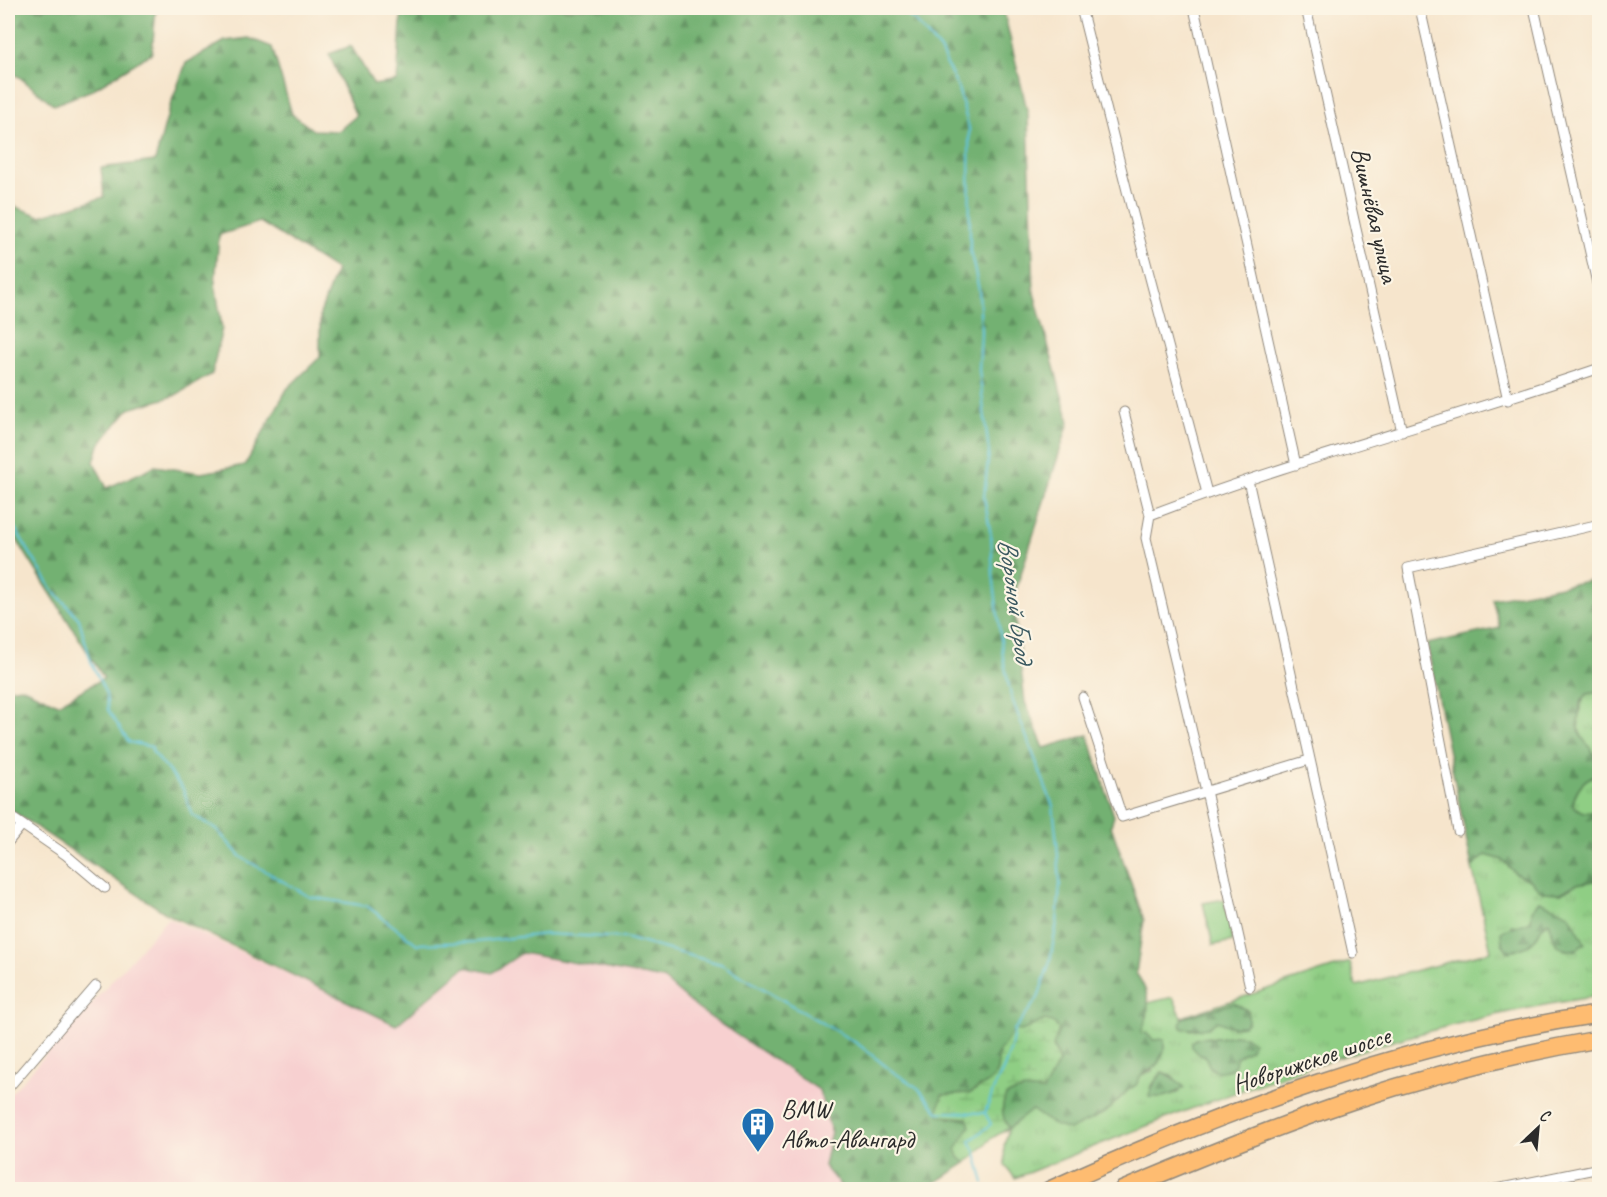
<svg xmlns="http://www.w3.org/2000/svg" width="1607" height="1197" font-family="Caveat,sans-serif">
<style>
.built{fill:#f7d0d0}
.grass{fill:url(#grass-tufts);stroke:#5d7c58;stroke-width:1.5;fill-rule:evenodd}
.forest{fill:url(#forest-firs);stroke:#4f6e4e;stroke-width:1.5;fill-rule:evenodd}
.wetland{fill:url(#wetland-marsh);stroke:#5d7c58;stroke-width:1.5}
.park{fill:#8fce84;stroke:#5d7c58;stroke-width:1.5}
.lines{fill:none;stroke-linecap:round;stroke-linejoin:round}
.stream{stroke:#60c4dd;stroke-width:2}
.street-casing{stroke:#90887c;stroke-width:11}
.highway-casing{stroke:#90887c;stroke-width:19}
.street{stroke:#fff;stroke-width:9}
.highway{stroke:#febc71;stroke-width:16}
.labels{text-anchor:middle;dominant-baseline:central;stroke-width:4.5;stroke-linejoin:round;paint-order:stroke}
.street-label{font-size:26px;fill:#2b2b2b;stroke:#fcf5e5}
.poi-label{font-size:26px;fill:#2b2b2b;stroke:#fcf5e5;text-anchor:start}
.water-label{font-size:27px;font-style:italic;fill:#3b5960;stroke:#fcf5e5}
</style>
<defs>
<pattern id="grass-tufts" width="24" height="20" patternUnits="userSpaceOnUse" patternTransform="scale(1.5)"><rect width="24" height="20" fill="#8fce84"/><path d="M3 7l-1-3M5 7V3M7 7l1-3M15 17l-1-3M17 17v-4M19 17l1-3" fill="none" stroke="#7cb172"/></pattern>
<pattern id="forest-firs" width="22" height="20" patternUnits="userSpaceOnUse" patternTransform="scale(1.5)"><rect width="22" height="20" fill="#73b172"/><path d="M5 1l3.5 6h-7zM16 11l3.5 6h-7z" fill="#5f905e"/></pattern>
<pattern id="wetland-marsh" width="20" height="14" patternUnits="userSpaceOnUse" patternTransform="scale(1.5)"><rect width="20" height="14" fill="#8fce84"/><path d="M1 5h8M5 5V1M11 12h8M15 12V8" fill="none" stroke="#7cb172"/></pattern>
</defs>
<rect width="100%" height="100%" fill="#fcf5e5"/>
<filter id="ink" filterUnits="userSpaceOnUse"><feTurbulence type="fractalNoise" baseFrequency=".0167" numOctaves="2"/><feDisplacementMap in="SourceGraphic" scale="12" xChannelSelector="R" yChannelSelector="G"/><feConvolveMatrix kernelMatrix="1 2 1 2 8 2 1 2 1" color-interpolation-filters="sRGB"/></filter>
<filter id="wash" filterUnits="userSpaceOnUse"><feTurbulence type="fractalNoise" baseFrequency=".008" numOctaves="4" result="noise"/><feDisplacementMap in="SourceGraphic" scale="24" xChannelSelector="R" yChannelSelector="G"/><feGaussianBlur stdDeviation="1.35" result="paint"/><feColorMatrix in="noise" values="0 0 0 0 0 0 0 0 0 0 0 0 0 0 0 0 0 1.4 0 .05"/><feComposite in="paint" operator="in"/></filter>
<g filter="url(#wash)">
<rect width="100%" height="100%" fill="#f6e5cc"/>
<path class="built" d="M168 918 395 1024 465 967 492 973 522 953 663 979 698 1009 819 1090 831 1131 825 1166 844 1189 8 1190V1097Z"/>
<path class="grass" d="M1599 692V760C1596 754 1591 750 1587 745 1575 730 1576 709 1587 694Z
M1599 774V808C1589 815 1582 814 1573 805 1575 789 1584 778 1599 774Z
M1486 855 1503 860 1515 873 1531 881 1543 892 1561 893 1576 884 1599 880V996C1396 1025 1205 1102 1015 1178L1005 1165 1004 1146 1009 1128 1032 1109 1054 1125 1105 1113 1129 1089 1136 1085 1141 1075 1152 1071 1164 1045V1040H1153L1146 1033H1140L1147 1017V1003L1173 997 1182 1017 1350 962 1356 986 1491 951 1472 867ZM1539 901C1573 920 1573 905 1576 950H1565L1556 944 1549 922 1540 928 1536 938 1510 925 1521 926 1531 921 1532 910ZM1239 1005 1248 1011 1233 1027 1217 1021 1208 1028 1189 1030ZM1234 1035 1250 1049 1236 1057 1231 1069 1226 1070 1210 1066 1205 1056 1207 1037 1218 1038ZM1162 1072 1170 1075 1184 1087 1177 1093 1159 1098 1150 1088Z"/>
<path class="forest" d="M8 8H156L152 53 92 90 54 105 18 76 8 74Z
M402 8H1003L1028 114 1034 293 1069 422 1013 599 1025 702 1044 748 1088 735 1114 816 1111 826 1144 920 1136 973C1151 994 1151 1009 1141 1033H1146L1153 1040 1164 1039V1051L1157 1066 1141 1075 1136 1085 1129 1089 1105 1113 1069 1130 1054 1125 1032 1110 1009 1128C1001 1117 1001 1107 1006 1095L1024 1089 1043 1091 1059 1062 1045 1020 1022 1031 999 1052 997 1071 993 1079 971 1093 942 1095 949 1118H967L970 1126 959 1157 966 1163 938 1181 920 1189 844 1190 824 1166 831 1131 819 1090 698 1009 663 979 522 953 492 973 465 967 396 1025 167 914 8 808V689L21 687 58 704 104 678 8 526V204L40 216 104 197 101 168 155 161 170 106 186 63 225 41 249 38 272 47 292 114 313 130 338 131 356 116 329 54 351 46 374 85 397 81ZM260 222 336 270 320 314V357L287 389 245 465 201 473 155 466 107 488 94 462 99 445 129 409 174 396 212 374 222 328 215 283 219 235Z
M1599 579V692L1587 694 1580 703 1578 725 1581 736 1599 760V774C1584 778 1575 789 1573 805 1582 814 1589 815 1599 808V880L1576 884 1561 893 1543 892 1531 881 1515 873 1503 860 1486 855 1472 867 1427 644 1500 628 1492 599Z
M1539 901 1569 914 1585 943 1576 950H1566L1556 944 1549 922C1538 929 1542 929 1536 938 1529 947 1519 950 1508 952L1502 943 1501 932C1511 925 1520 926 1531 921L1532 910Z
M1234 1003 1248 1011V1022L1244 1026 1233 1027 1217 1021 1208 1028 1183 1029 1180 1025 1183 1018Z
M1234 1035 1245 1036 1253 1043 1251 1049 1236 1057 1235 1065C1230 1070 1216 1075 1210 1067 1208 1063 1207 1060 1205 1056L1200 1055 1192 1047V1042C1201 1034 1208 1039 1218 1038 1223 1038 1229 1036 1234 1035Z
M1162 1072C1171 1075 1176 1082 1184 1087 1174 1095 1162 1098 1149 1097 1150 1086 1157 1082 1162 1072Z"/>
<path class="wetland" d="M1045 1020 1054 1023 1059 1030 1053 1046 1059 1062 1043 1091 1024 1089 1006 1095C1001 1107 1001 1117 1009 1128L992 1138 966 1163 959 1157 956 1149 970 1126 967 1118 941 1116 938 1112 942 1095 971 1093 993 1079 997 1071 999 1052 1014 1030 1022 1031Z"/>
<path class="park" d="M1224 899 1233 941 1213 945 1203 903Z"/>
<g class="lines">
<path class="stream" d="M898 8 914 20 940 50 958 88 969 128 970 249 979 290 981 332 979 370 989 452 984 497 991 535 993 575 998 615 1003 657 1011 696 1053 806 1057 844 1060 883 1057 922 1050 961 1038 998 1014 1030 1011 1048 1004 1068 995 1086 985 1113 991 1124 970 1141 976 1153 984 1183
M8 513 13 525 52 589 79 619 91 662 106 694 108 710 129 742 152 747V751L183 789 192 815 216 829 241 857 310 897 367 906 417 944 476 942 546 934 625 938 721 964 858 1044 892 1071 918 1088 938 1112 985 1113"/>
</g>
</g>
<g filter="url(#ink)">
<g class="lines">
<defs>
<path id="street" d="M1081 8 1127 191 1207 493
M1194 8 1296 465
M1306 8 1402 432
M1420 8 1508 400
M1534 8 1600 296
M1124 412 1150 515
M1248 480 1353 953
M1083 697 1122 817 1309 760
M8 815 66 855 105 888
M1458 831 1408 568 1600 524
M8 842 22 825
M1250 987 1206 791 1146 538 1150 515C1297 459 1451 419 1600 368
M8 1088 96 986
M1491 1190 1600 1168"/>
<path id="highway" d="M1049 1190C1224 1110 1408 1042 1600 1014
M1122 1190C1198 1158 1274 1127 1352 1101 1433 1074 1516 1054 1600 1039"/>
</defs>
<use href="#street" class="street-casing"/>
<use href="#highway" class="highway-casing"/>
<use href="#street" class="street"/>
<use href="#highway" class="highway"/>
</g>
</g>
<defs>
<symbol id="building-pin" viewBox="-11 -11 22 30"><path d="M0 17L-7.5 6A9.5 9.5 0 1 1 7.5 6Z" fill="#1f6fb2" stroke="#fcf5e5"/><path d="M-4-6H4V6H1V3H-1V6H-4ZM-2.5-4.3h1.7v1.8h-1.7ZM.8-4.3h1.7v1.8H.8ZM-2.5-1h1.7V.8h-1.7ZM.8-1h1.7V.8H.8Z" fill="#fff"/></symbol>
</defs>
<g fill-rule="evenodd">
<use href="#building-pin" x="739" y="1105" width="38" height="52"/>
</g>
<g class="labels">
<g class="street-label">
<text transform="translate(1375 215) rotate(77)">Вишнёвая улица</text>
<text transform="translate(1311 1060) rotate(-18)">Новорижское шоссе</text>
</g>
<g class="poi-label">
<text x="781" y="1109">BMW<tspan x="781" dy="30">Авто-Авангард</tspan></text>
</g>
<g class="water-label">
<text transform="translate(1016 600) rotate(82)">Вороной Брод</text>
</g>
</g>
<rect width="1607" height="1197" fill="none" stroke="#fcf5e5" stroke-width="30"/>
<g transform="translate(1538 1128) rotate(26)" stroke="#fcf5e5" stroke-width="4.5" paint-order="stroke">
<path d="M0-4.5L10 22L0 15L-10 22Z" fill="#2b2b2b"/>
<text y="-9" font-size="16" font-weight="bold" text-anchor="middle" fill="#2b2b2b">С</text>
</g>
</svg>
